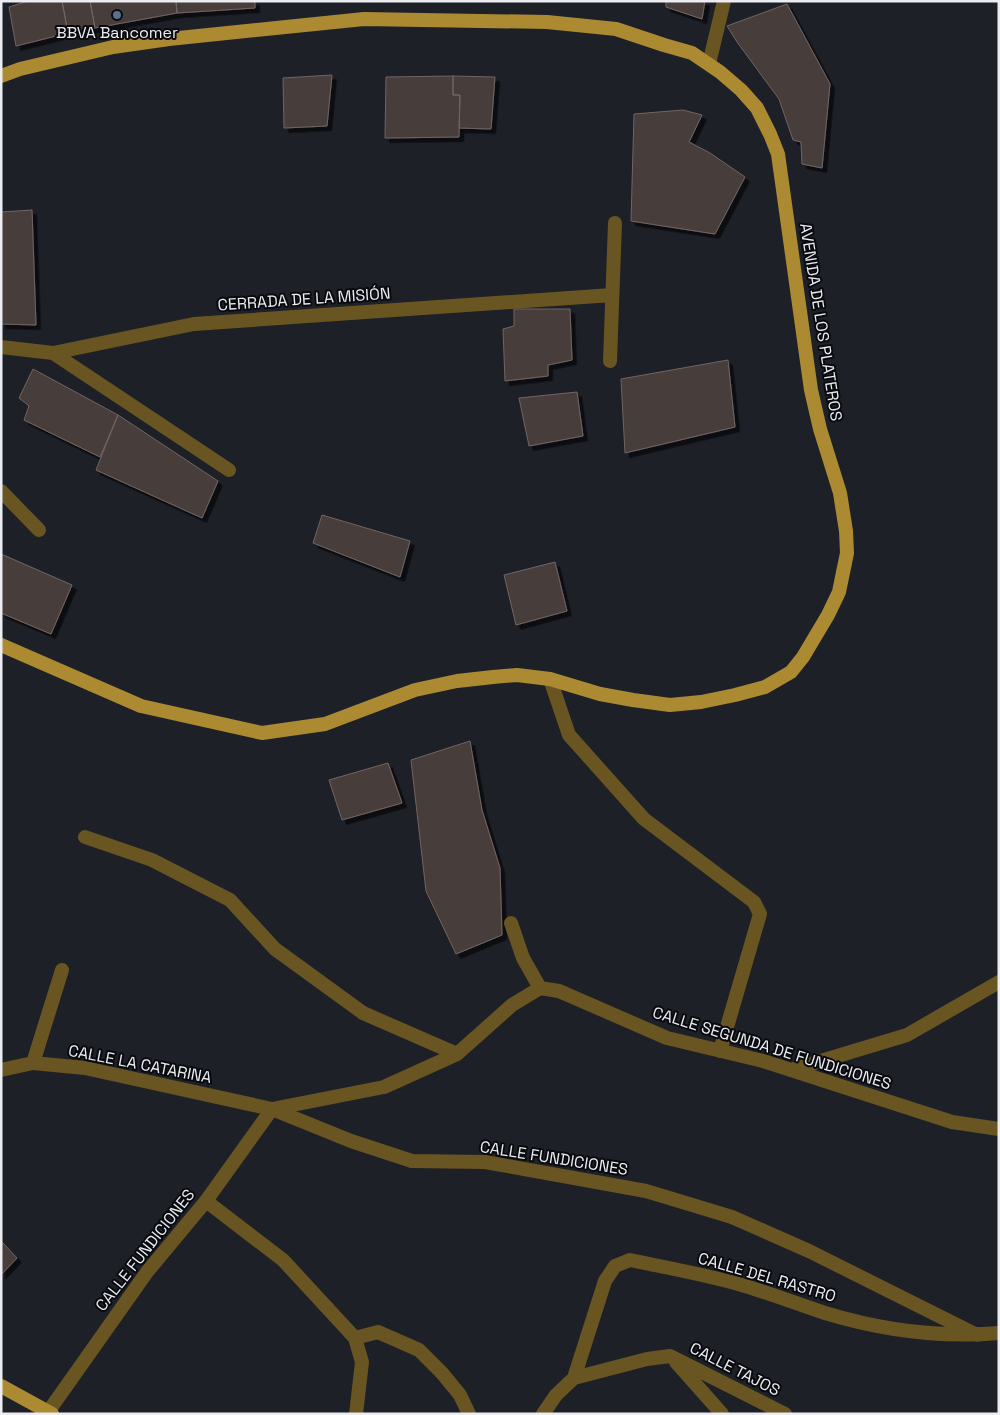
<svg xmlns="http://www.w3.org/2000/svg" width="1000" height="1415" font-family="'Space Grotesk',sans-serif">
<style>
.building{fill:#473c3a;stroke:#726563;filter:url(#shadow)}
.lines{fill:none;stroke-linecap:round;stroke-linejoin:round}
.minor{stroke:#695522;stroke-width:14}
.primary{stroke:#ab8a32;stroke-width:14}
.service-dot{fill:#5c6f8a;stroke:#090a0e;stroke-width:2}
.labels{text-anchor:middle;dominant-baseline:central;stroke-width:4;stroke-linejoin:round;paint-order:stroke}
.poi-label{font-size:16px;fill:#ebedf3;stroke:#090a0e}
.street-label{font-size:16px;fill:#ebedf3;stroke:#090a0e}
</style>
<defs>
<filter id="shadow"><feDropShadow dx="4.5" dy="4.5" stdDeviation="0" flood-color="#0009"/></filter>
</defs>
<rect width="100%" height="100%" fill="#1e2028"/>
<path class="building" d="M28 1H62L68 33 16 46 9 7Z
M62 1H90L95 28 68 33Z
M90 1H176L177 13 95 28Z
M176 1H255V8L177 13Z
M666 1H705L702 19 666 7Z
M787 4 830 84 822 168 802 164 801 142 793 140 779 99 737 42 727 26Z
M332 75 327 126 284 128 283 78Z
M453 76 495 77 491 129 459 128 460 95H453Z
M453 76V95H460L459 137 385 138 386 77Z
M683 110 702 115 689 142 710 153 745 177 715 234 631 221 634 114Z
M32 210 36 325 1 324V212Z
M514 309H570L572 360 548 365V376L505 381 503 329 514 326Z
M728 360 735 427 625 453 621 379Z
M33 369 118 415 100 457 24 420 29 406 19 398Z
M577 392 583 436 529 446 519 398Z
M118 415 218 481 202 518 96 470Z
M322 515 410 541 400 577 313 543Z
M1 554 72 585 51 634 1 613Z
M555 562 567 611 516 625 504 575Z
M470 741 482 810 500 868 502 935 456 954 426 891 411 760Z
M388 763 402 803 342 820 329 780Z
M1 1241 17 1258 1 1275Z"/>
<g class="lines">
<path class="minor" d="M709 64 724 1
M1 347 53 353 194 324 612 295
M53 353 229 470
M610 361 615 223
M1 491 39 530
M550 679 569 735 644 819 754 902 760 914 720 1051
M85 837 152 860 230 900 275 949 363 1013 457 1054
M511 923 523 958 540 988
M33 1063 62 970
M1 1070 33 1063 85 1068 272 1109 351 1141 412 1161 485 1162 646 1191 732 1217 809 1251 977 1335
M791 1070 907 1035 999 982
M272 1109 384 1087 457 1054 512 1005 540 988 559 991 667 1038 763 1061 952 1122 999 1129
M206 1201 283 1260 355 1338 362 1362 356 1414
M355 1338 378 1332 419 1350 442 1373 460 1395 469 1414
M670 1356 785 1414
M676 1362 722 1414
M574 1378 605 1281 615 1266 630 1260C668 1268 708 1275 745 1286 772 1294 798 1304 825 1313 881 1330 940 1338 999 1333
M48 1412 147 1272 206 1201 272 1109
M543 1414 556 1395 574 1378 647 1359 670 1356"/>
<path class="primary" d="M1 76 20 69 113 47 169 39 364 19 547 22 616 29 664 45 692 53 720 72 741 90 757 108 770 134 778 154 811 390 820 429 840 493 846 531 847 553 839 592 828 615 803 657 791 672 765 687 735 695 701 702 670 705 633 700 600 694 550 679 517 675 493 677 457 681 415 690 325 724 262 733 141 706 1 645
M1 1386 52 1414"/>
</g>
<circle class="service-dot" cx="117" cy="15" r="5"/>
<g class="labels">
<g class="poi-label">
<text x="117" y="32">BBVA Bancomer</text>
</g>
<g class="street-label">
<text transform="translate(304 299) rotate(-4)">CERRADA DE LA MISIÓN</text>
<text transform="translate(821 322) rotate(81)">AVENIDA DE LOS PLATEROS</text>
<text transform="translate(772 1048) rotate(17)">CALLE SEGUNDA DE FUNDICIONES</text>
<text transform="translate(140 1064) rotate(11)">CALLE LA CATARINA</text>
<text transform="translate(554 1158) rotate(9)">CALLE FUNDICIONES</text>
<text transform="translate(145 1250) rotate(-52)">CALLE FUNDICIONES</text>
<text transform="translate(767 1277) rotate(16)">CALLE DEL RASTRO</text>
<text transform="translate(735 1369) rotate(27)">CALLE TAJOS</text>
</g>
</g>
<rect width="1000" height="1415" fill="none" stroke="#ebedf3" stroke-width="5"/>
</svg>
